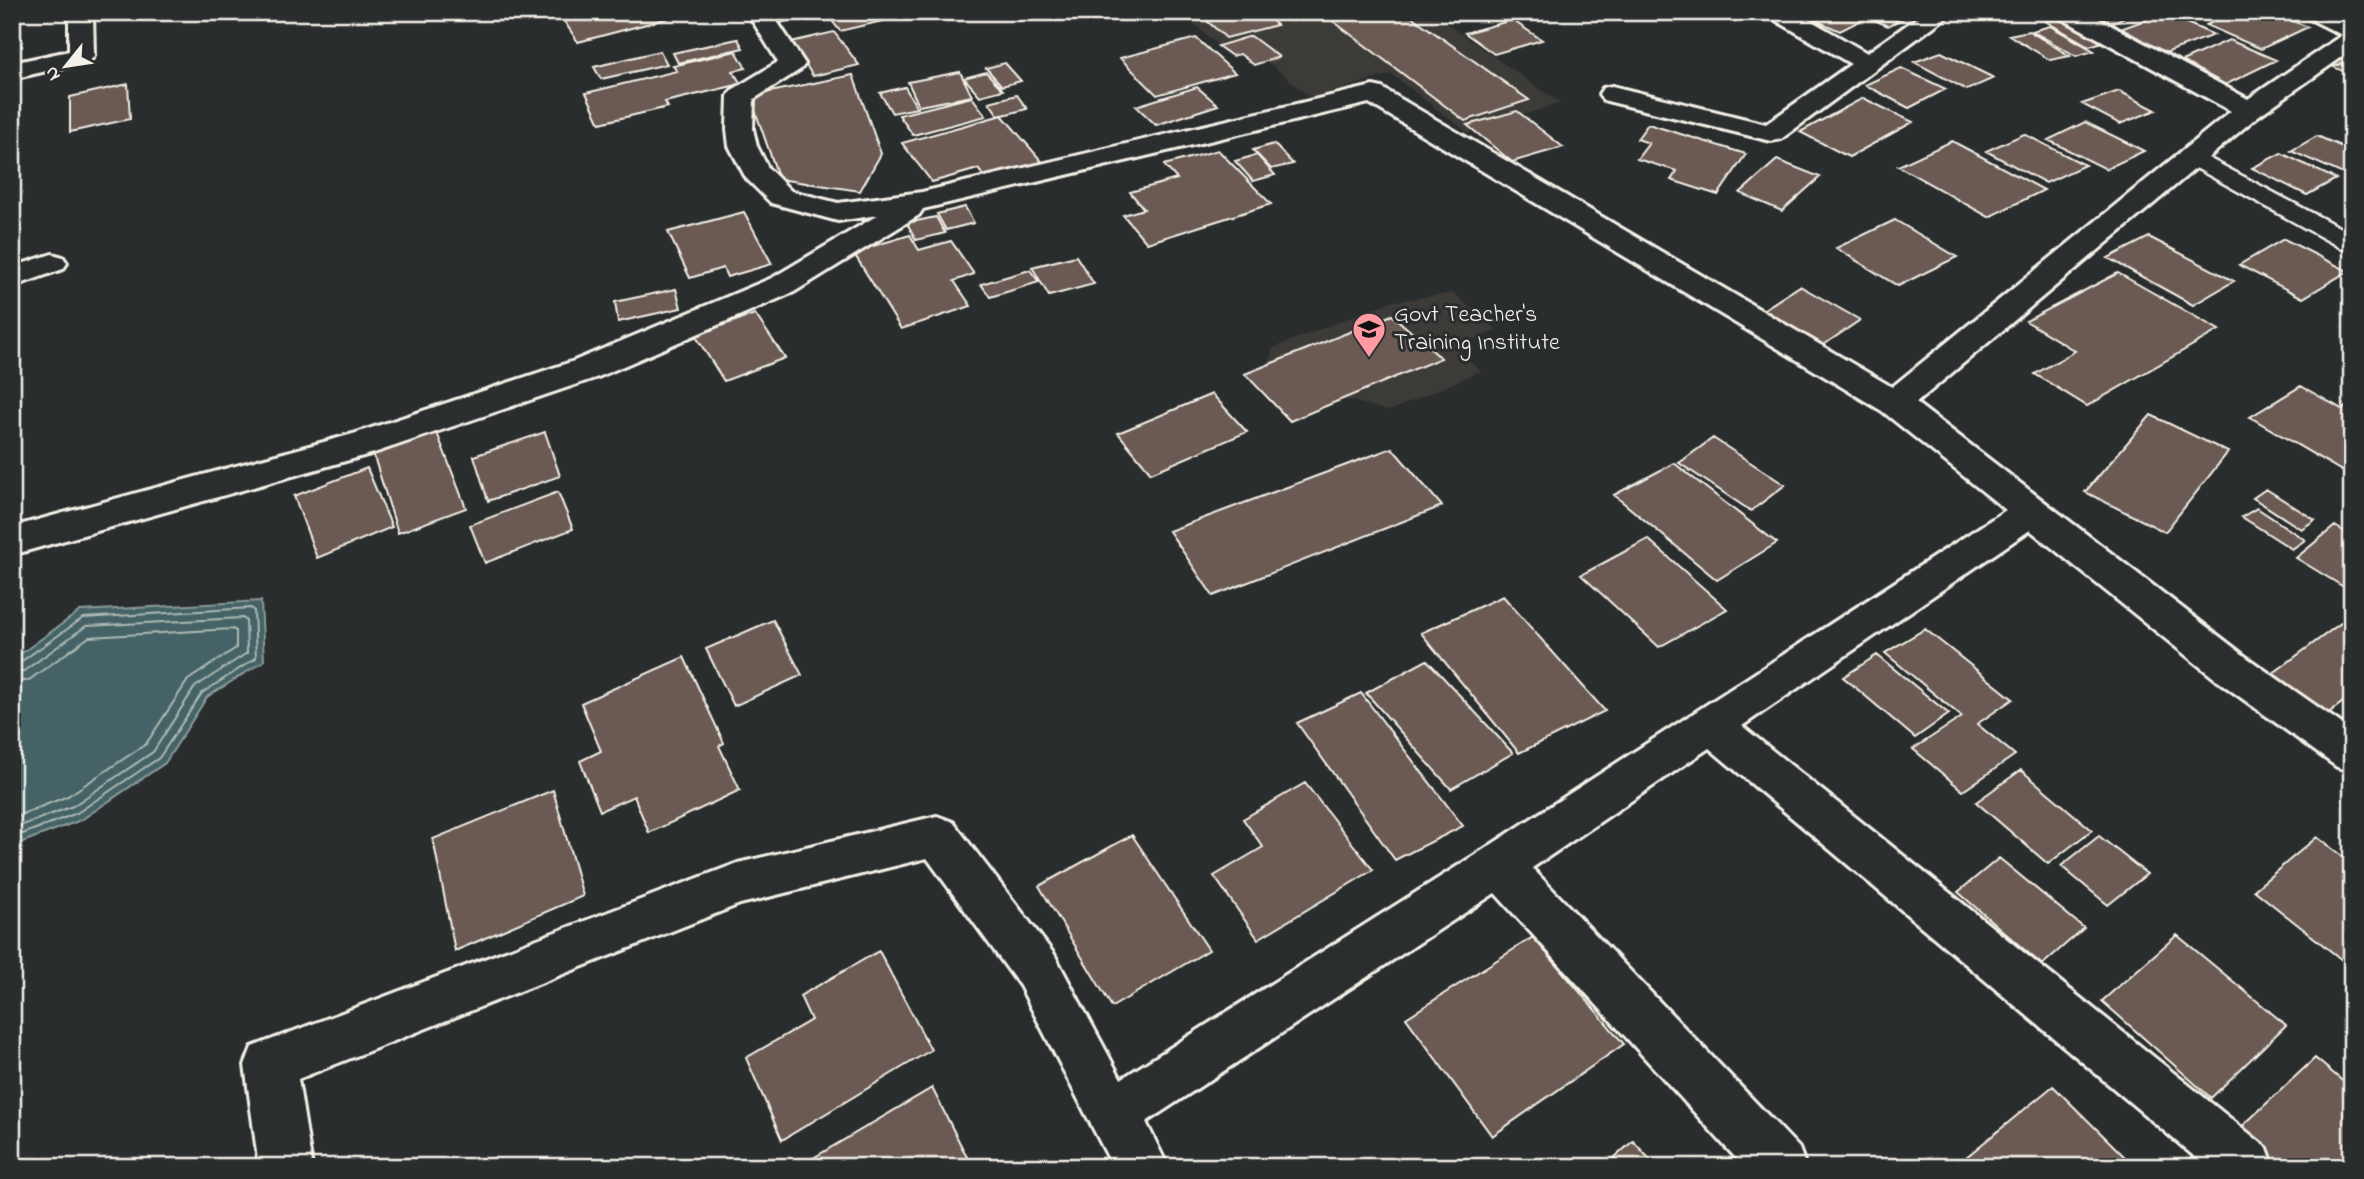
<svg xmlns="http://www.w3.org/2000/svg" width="2364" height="1179" font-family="'Indie Flower',sans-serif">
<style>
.built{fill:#3d3a39}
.water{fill:#456466;stroke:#8b9c9a;stroke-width:2}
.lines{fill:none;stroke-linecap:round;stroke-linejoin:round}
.shore{stroke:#aeb9b4;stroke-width:2}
.building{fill:#6a5a52;stroke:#f4f1e8;stroke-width:2}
.service-casing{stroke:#f4f1e8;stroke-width:5}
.minor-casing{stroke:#f4f1e8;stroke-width:6}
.service{fill:#2a2d2e;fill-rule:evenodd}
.minor{fill:#2a2d2e;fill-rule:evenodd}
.labels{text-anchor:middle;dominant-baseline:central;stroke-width:6;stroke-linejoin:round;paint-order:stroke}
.poi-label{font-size:24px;fill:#f4f1e8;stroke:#2a2d2e;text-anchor:start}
</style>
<rect width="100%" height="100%" fill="#2a2d2e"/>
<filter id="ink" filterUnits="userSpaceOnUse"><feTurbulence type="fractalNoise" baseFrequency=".0143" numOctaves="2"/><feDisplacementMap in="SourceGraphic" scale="14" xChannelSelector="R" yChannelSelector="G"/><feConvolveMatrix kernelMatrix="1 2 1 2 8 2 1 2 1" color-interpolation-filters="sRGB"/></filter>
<g filter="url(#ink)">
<path class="built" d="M1180 12H1430L1560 103 1468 133 1391 74 1311 98 1241 39 1218 45Z
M1453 293 1497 330 1455 348 1481 371 1389 411 1265 378 1273 348 1389 302Z"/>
<path class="water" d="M261 601 264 661 207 697 165 763 81 820 12 846V660L80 611Z"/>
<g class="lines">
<path class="shore" d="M12 665 19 663 83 618 251 608 254 611 256 658 202 693 159 758 77 813 12 838
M12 673 24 671 86 626 242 618 246 620 247 653 195 687 153 752 73 806 12 829
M12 684 29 680 89 637 232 629 236 631V648L188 680 146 744 68 796 12 818"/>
</g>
<path class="building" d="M597 12H692L578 42 564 21Z
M771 12H824L779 23Z
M855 12H921L840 31 830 18Z
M1197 12H1262L1277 25 1226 38Z
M1321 12H1405L1529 100 1465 121Z
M1896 12 1906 17 1888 26 1867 17 1840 31 1799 13Z
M2074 12H2134L2107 26Z
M2236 12H2271L2308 27 2261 49 2206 25Z
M2164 13 2214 35 2160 55 2112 32Z
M2058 18 2103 42 2089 46 2045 21Z
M1512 20 1542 40 1494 54 1465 33Z
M2050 26 2094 51 2076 56 2032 31Z
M20 28 22 47 12 49V30Z
M2029 31 2070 56 2050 60 2009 35Z
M834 32 859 65 813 76 791 42Z
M1251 36 1279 57 1254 65 1240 54 1232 56 1218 46Z
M1196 38 1235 73 1157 95 1120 58Z
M738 39 743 48 678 63 673 53Z
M2229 40 2276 60 2225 85 2177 63Z
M660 51 667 64 601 79 594 67Z
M736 51 746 68 733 71 741 84 665 102 668 107 600 123 586 93 677 71 673 66Z
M1941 52 1994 78 1967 90 1914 62Z
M2352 59V75L2334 67Z
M1005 63 1021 81 1002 86 986 68Z
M1901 68 1946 89 1909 108 1865 85Z
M960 72 972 96 919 106 908 82Z
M986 72 1003 90 980 96 964 78Z
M853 75 881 154 860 191 779 179 750 96Z
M128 84 130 119 70 132V97Z
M905 87 917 108 892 113 880 93Z
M1197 87 1218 105 1156 125 1136 106Z
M2119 91 2156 110 2120 124 2082 104Z
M1017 95 1027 109 999 116 989 102Z
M972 97 986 116 913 135 899 115Z
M1863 98 1913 122 1849 157 1800 132Z
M1517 111 1563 147 1512 162 1467 125Z
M1002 115 1044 164 988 181 978 169 932 182 902 143Z
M2085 122 2144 151 2106 169 2048 140Z
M1648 124 1746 154 1718 195 1671 180 1677 171 1637 159 1649 143 1637 139Z
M2024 134 2085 165 2046 183 1986 151Z
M2317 136 2352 151V178L2291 151Z
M1952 141 2044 190 1989 217 1898 166Z
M1274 144 1293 164 1271 169 1253 150Z
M1218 150 1271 204 1147 243 1123 215 1144 209 1130 192 1177 179 1164 165Z
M2281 153 2336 179 2307 195 2252 168Z
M1257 155 1275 175 1253 181 1235 161Z
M1777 160 1820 177 1782 211 1740 193Z
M965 207 974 223 946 230 937 214Z
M744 212 772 264 727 277 723 268 690 278 668 232Z
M936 217 945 233 916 240 907 223Z
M1895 220 1957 257 1898 286 1836 248Z
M910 235 919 250 951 241 974 274 954 281 971 306 901 329 853 252Z
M2149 237 2234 281 2193 305 2108 258Z
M2284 239 2348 271 2303 298 2239 265Z
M1076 256 1094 284 1049 296 1032 267Z
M1030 270 1039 282 990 297 981 284Z
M2118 273 2219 330 2087 406 2035 374 2075 351 2026 321Z
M1800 286 1860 320 1819 348 1758 313Z
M676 289 681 308 618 322 615 302Z
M755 314 785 358 724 381 695 335Z
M1392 315 1441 358 1290 421 1245 374Z
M2301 386 2342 409 2352 404V477L2250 417Z
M1212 394 1247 432 1151 473 1118 433Z
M2151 415 2228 452 2165 532 2085 492Z
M434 425 466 508 398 533 371 447Z
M545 432 560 476 488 501 474 456Z
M1713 438 1785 485 1751 511 1679 463Z
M1392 448 1442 506 1213 596 1169 531Z
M1674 463 1777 543 1717 580 1614 495Z
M367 468 392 527 317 558 294 496Z
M2266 489 2315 520 2301 529 2253 498Z
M558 492 573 529 485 563 470 525Z
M2257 508 2305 540 2292 549 2242 517Z
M2335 526 2352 536V592L2296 558Z
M1648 539 1727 609 1659 647 1581 575Z
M1503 596 1605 711 1519 753 1421 633Z
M2349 617 2352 619V695L2317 722 2261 682Z
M773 620 802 675 734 706 706 649Z
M1925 629 2013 699 1977 724 2015 755 1963 791 1913 749 1962 717 1885 653Z
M1877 655 1949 714 1915 738 1843 677Z
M684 657 724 743 719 746 740 790 649 833 634 796 600 811 580 761 601 751 581 703Z
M1427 660 1513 753 1451 789 1366 693Z
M1361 693 1463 826 1395 860 1297 723Z
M2021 770 2092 830 2048 864 1976 802Z
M1305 783 1373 870 1258 939 1214 876 1263 847 1243 819Z
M553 790 583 896 455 951 433 839Z
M1132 835 1209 950 1112 1007 1039 886Z
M2099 836 2147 874 2108 905 2061 866Z
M2317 837 2352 864V951L2342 960 2254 890Z
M1999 858 2084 928 2042 965 1958 892Z
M2177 935 2286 1025 2211 1098 2102 1001Z
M1533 937 1624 1044 1492 1136 1406 1018Z
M879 951 931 1050 782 1140 746 1058 811 1020 800 996Z
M2315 1058 2352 1089V1167H2272L2235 1133Z
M2053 1086 2135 1167H1954Z
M932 1088 972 1167H798Z
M1633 1141 1657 1167H1604Z"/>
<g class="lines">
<defs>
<path id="service" d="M2193 150 2352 234V251L2343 249 2185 162 2182 157 2185 152Z"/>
<path id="minor" d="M69 12H93L94 56 90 61 12 79V63L69 51Z
M747 12H771L805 64 801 69 754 99 753 129 757 146 768 168 791 191 838 203 922 192 1373 86 1382 88 1892 387 2231 111 2059 17 2055 12H2086L2248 99 2342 35 2306 17 2302 12H2334L2352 21V50L2258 116 1916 403 2246 657 2352 731V772L2337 767 2218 681 2030 530 1742 726 2267 1148 2274 1167H2207L1709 748 1532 868 1799 1148 1806 1167H1744L1495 893 1146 1122 1168 1167H1113L1020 986 927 858 740 904 298 1079 312 1167H259L245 1065 252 1047 738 863 937 816 953 822 1054 954 1121 1079 1483 850 2006 510 1882 411 1369 103 923 209 919 215 794 292 598 377 374 453 12 555V527L353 434 574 361 772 278 878 215 838 221 771 203 746 178 729 146 727 129 728 96 732 90 778 62Z
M1766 12H1796L1867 53 1925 12H1953L1781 139 1771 141 1603 100 1599 94 1603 88 1612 86 1766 124 1851 64 1770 17Z
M52 254 63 257 67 263 63 269 12 287V267Z"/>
</defs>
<use href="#service" class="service-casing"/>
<use href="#minor" class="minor-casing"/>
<use href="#service" class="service"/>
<use href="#minor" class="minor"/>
</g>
</g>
<defs>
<symbol id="university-pin" viewBox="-11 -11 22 30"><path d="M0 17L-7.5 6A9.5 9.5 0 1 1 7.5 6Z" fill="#ff9aa2" stroke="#2a2d2e"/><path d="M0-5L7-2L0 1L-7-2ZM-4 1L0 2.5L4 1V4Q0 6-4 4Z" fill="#111"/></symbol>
</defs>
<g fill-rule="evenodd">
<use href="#university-pin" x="1350" y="310" width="38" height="52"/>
</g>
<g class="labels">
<g class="poi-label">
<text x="1394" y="315">Govt Teacher's<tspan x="1394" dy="28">Training Institute</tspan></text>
</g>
</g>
<rect width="2364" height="1179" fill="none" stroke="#2a2d2e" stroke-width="42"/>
<rect x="21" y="21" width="2322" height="1137" fill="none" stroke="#f4f1e8" stroke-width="2.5" filter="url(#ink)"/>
<g transform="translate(66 66) rotate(240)" stroke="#2a2d2e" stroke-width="5" paint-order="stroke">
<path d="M0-5L12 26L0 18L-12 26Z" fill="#f4f1e8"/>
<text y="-10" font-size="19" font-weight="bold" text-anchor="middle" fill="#f4f1e8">N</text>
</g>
</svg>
